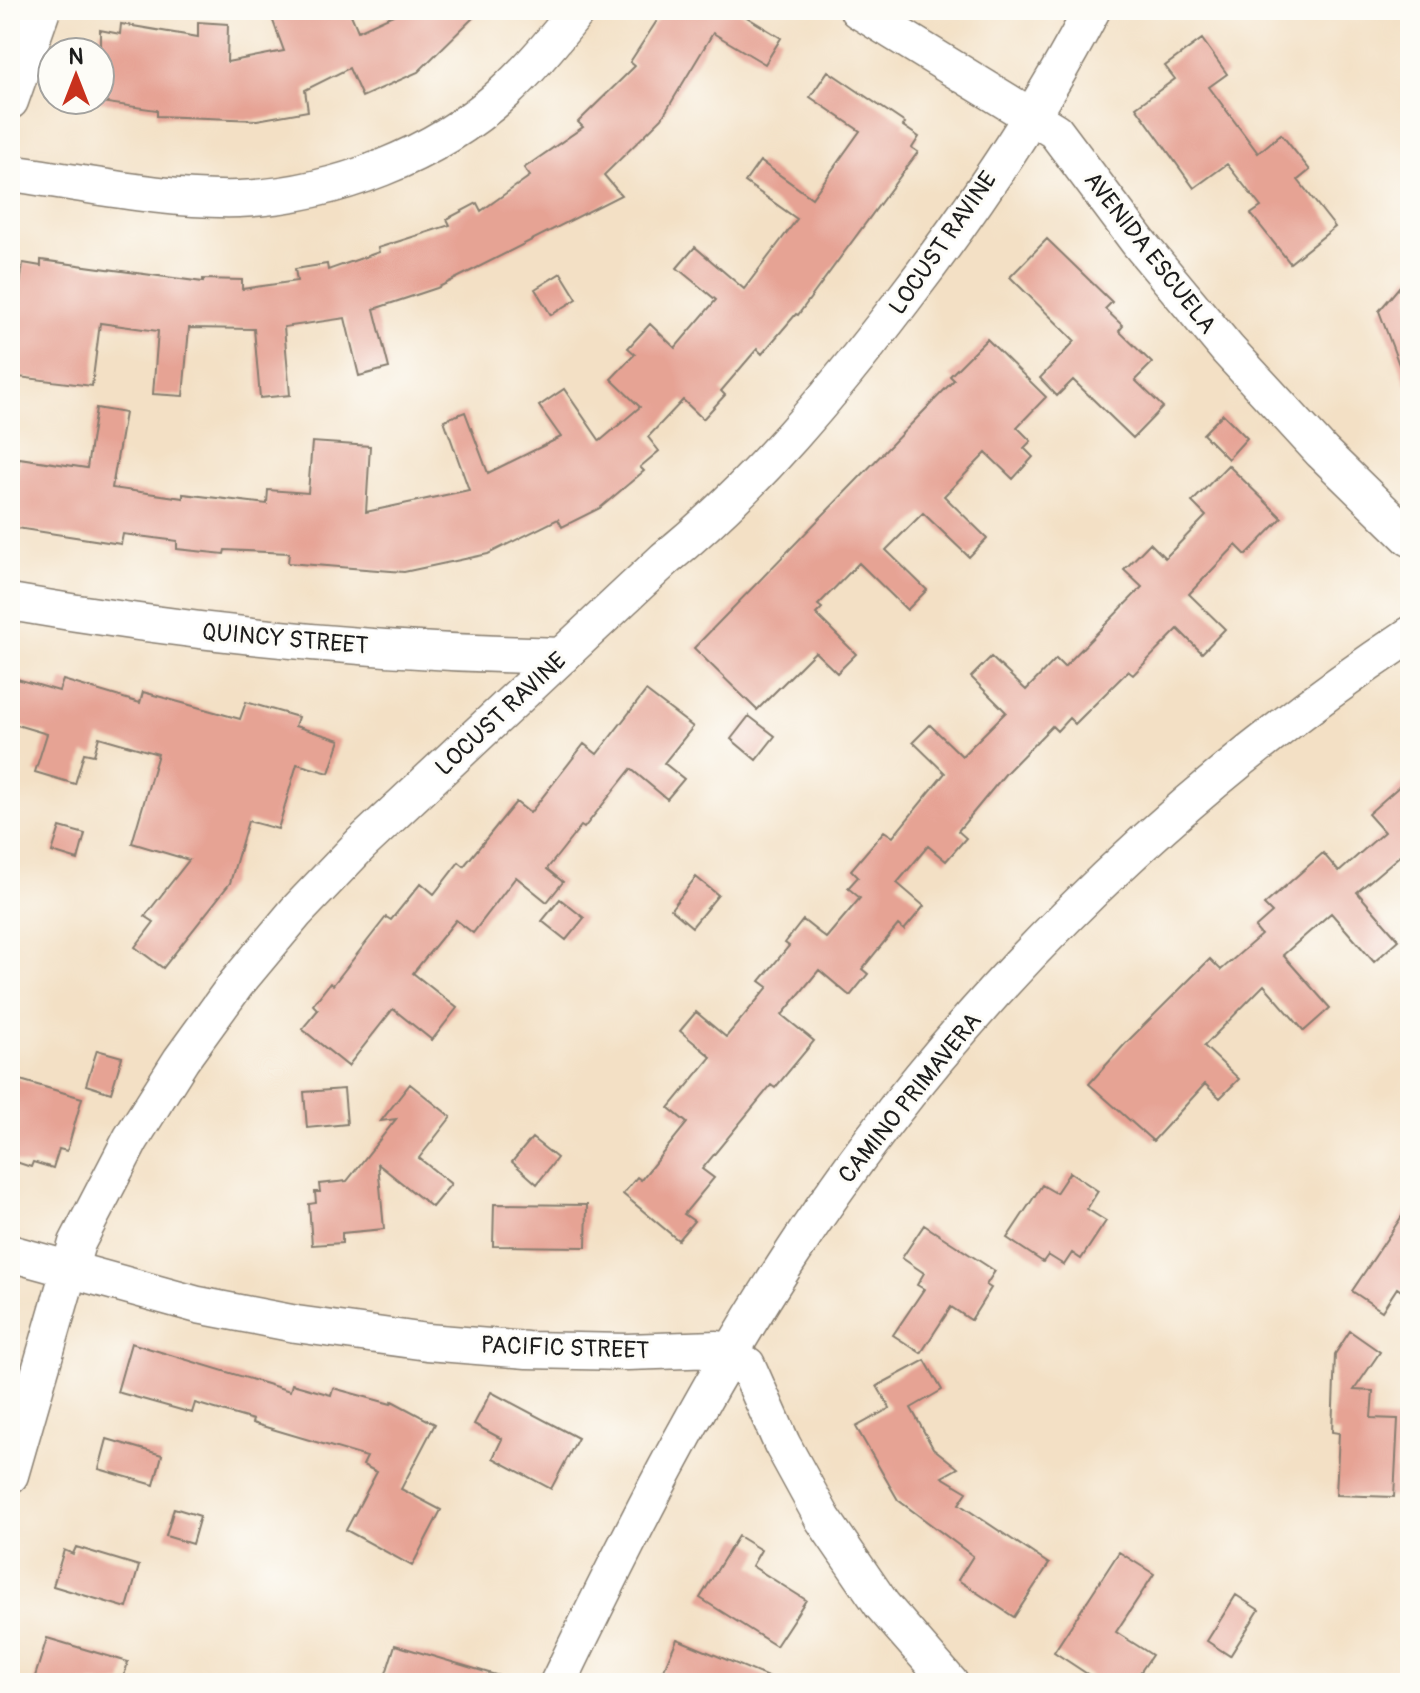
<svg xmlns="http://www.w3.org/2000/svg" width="1420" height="1693" font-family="Pangolin,sans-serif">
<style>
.building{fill:#e6a394}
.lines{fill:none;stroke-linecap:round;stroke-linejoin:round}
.minor-casing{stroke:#887e70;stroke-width:39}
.minor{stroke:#fff;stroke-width:36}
.labels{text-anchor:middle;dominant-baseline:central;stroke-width:6;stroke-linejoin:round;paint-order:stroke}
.street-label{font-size:24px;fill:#1c1c1c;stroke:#fdfcf7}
</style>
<rect width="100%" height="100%" fill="#fdfcf7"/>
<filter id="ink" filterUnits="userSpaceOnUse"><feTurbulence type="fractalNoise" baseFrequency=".0125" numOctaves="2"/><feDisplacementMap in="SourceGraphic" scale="16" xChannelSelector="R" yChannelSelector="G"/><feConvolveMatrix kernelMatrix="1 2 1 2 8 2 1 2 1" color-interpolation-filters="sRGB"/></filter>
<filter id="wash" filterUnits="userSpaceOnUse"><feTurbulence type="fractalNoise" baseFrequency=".006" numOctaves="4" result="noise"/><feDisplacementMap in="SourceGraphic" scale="32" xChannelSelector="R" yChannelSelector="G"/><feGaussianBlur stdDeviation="1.8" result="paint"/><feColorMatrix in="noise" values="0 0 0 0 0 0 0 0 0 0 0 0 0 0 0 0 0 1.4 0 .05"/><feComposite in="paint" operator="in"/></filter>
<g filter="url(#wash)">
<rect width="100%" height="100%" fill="#f3e0c5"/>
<g id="blocks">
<path class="building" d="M269 10H349L358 31 404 10H481L418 72 362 97 349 68 305 90 308 111 257 120 157 116V110L100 102V30L120 34 121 24 198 37V22L228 24 227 62 284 51Z
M664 10H735L781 38 765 64 713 33 662 118 604 175 621 195 437 288 374 309 389 368 359 376 345 318 284 327 290 395 260 398 254 329 189 328 183 396 153 394 158 331 100 323 92 386 18 377 19 371 10 370V308L13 285H20L23 263 41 266V260L203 282V279L242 280V289L297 281 295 269 327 264 328 270 379 252 378 248 450 225 447 219 477 203 481 211 530 176 524 168 583 127 578 122 635 66 630 62Z
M1202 39 1227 74 1209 87 1258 153 1281 134 1310 170 1298 180 1335 227 1290 263 1251 214 1261 207 1227 164 1194 188 1136 107 1175 79 1165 66Z
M828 71 905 123 903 126 919 137 912 148 918 152 798 315 796 314 762 354 757 349 721 391 725 395 703 419 683 400 648 437 659 451 640 467 644 471 600 508 562 527 558 519 488 554 404 572 288 563 289 553 225 550 224 554 177 549V541L123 534 121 544 10 527 19 458 87 468 96 408 125 413 112 488 183 498V494L267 504 268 490 308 493 312 442 370 446 366 512 469 490 444 420 465 412 488 473 561 437 539 406 564 389 600 441 640 407 611 379 635 354 628 348 650 324 675 348 716 300 677 268 695 247 744 289 797 219 745 182 760 161 812 198 860 131 810 97Z
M1047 239 1112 302 1105 309 1123 326 1119 331 1152 363 1135 380 1163 407 1133 438 1073 380 1057 396 1040 378 1075 341 1010 277Z
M561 273 577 299 551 315 535 289Z
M1410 274V385L1407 386 1379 311Z
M987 339 1046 397 1017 427 1031 441 1024 448 1033 457 1013 479 986 453 944 496 987 538 969 557 923 513 886 550 927 590 907 610 859 563 818 605 822 608 816 614 856 654 837 673 815 652 757 710 694 648 954 380 950 376Z
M1223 414 1247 438 1228 459 1203 434Z
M1228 465 1282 518 1246 555 1236 545 1189 594 1225 629 1202 653 1178 629 1133 675 1128 671 1075 724 1069 718 1057 731 1052 726 1006 773 958 831 966 838 946 861 928 846 897 883 924 906 904 930 898 925 862 969 868 974 850 996 819 970 782 1015 814 1041 775 1088 771 1085 702 1169 714 1178 684 1214 694 1221 678 1240 623 1194 637 1177 641 1180 687 1123 669 1108 711 1057 680 1031 696 1012 726 1037 768 987 760 981 789 946 785 943 803 920 826 938 860 898 848 888 858 877 851 870 884 831 893 837 945 773 913 742 930 725 962 756 1006 712 971 677 991 657 1026 690 1056 659 1064 667 1142 587 1124 570 1150 543 1165 558 1206 516 1192 502Z
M10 677 59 691 63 680 140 703 143 692 240 719 246 702 298 717 295 726 340 740 329 773 297 764 278 829 248 821 230 883 163 968 135 947 154 922 145 916 189 860 132 843 158 754 99 737 94 755 84 753 75 784 35 772 47 734 10 723Z
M646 691 693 727 664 763 684 779 667 799 631 769 584 828 581 826 547 869 563 882 547 902 516 877 473 933 456 920 413 973 457 1008 432 1040 393 1009 348 1066 302 1029 318 1010 313 1005 330 983 333 985 386 917 391 920 421 883 434 894 459 862 464 866 516 802 530 813 584 744 597 754Z
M749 716 775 736 756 760 731 739Z
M1410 777V861L1403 853 1357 892 1399 940 1374 962 1331 913 1283 955 1330 1008 1304 1031 1264 985 1204 1046 1239 1079 1220 1098 1205 1084 1153 1141 1089 1084 1125 1044 1210 959 1221 970 1261 935 1255 928 1272 913 1264 905 1323 853 1339 872 1384 832 1368 814Z
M60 827 85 834 78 860 52 852Z
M696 877 718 895 692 927 671 909Z
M560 899 584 918 566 940 542 921Z
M97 1050 122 1057 111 1093 86 1085Z
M10 1077 82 1098 67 1151 59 1149 53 1168 33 1162 31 1167 10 1160Z
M410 1084 451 1117 419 1158 451 1184 432 1207 378 1164 384 1229 342 1233V1243L312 1245 309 1204 316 1203 315 1192H320L319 1184 347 1181 396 1119 381 1121Z
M344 1089 347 1124 307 1128 304 1092Z
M532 1138 557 1158 537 1184 512 1162Z
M1070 1172 1098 1191 1087 1209 1106 1221 1081 1259 1072 1253 1064 1265 1048 1255 1043 1262 1007 1238 1042 1185 1056 1193Z
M494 1204 587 1205 586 1247 493 1246Z
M1410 1204V1297L1397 1288 1382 1311 1352 1291Z
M924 1225 995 1271 986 1285 991 1288 971 1320 951 1307 921 1353 893 1335 924 1289 917 1285 924 1273 902 1258Z
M1350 1331 1380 1352 1354 1390 1373 1391 1371 1418 1398 1419 1394 1497 1336 1495 1339 1433 1332 1432 1335 1354Z
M131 1343 290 1391 292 1384 331 1395 333 1388 391 1404 392 1401 435 1424 401 1489 441 1510 412 1566 346 1530 377 1472 363 1465 367 1457 252 1423 253 1420 195 1403 192 1413 117 1392Z
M925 1360 942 1390 911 1408 933 1448 958 1468 942 1477 967 1492 959 1504 1049 1564 1014 1617 958 1580 973 1556 898 1500 856 1427 890 1408 877 1386Z
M491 1392 578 1438 551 1489 493 1458 502 1439 474 1424Z
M107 1439 162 1455 154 1485 99 1469Z
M174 1508 200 1516 192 1544 166 1536Z
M738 1536 761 1550 752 1566 806 1600 776 1646 700 1598Z
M76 1547 139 1566 127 1608 53 1586 64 1550 73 1554Z
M1119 1552 1154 1574 1116 1632 1152 1655 1133 1683H1101L1054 1652Z
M1236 1595 1259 1610 1230 1656 1207 1641Z
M47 1638 128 1662 122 1683H33Z
M677 1639 782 1683H658Z
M395 1645 499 1676 498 1683H383Z"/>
</g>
</g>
<g filter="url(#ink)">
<use href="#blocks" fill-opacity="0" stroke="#887e70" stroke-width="2"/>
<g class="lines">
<defs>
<path id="minor" d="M858 10 1055 131 1139 243 1228 350 1322 452 1410 538
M10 101 42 10
M10 173C85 183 163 201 239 199 334 195 435 156 505 92 532 67 555 39 578 10
M10 602C194 634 376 652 562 656
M10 1253 198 1305 296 1324 427 1342 527 1350 627 1352 717 1349 747 1365 782 1444 823 1519 882 1605 950 1683
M10 1475 77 1243 131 1139 181 1060 236 984 296 912 361 844 665 559C756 485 832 393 903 300 973 209 1039 112 1092 10
M558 1683C628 1538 700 1395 788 1260 948 1012 1164 799 1410 635"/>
</defs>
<use href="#minor" class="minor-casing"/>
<use href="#minor" class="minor"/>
</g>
</g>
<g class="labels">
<g class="street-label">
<text transform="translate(943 243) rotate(-55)">LOCUST RAVINE</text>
<text transform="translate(1150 253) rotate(52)">AVENIDA ESCUELA</text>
<text transform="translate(285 639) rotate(5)">QUINCY STREET</text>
<text transform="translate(501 714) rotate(-43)">LOCUST RAVINE</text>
<text transform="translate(910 1098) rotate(-51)">CAMINO PRIMAVERA</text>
<text transform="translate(565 1348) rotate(2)">PACIFIC STREET</text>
</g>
</g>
<rect width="1420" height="1693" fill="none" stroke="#fdfcf7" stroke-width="40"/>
<g transform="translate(76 76)"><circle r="38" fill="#fdfcf7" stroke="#a3a29f" stroke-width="2"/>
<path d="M0-6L14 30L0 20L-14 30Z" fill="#c8321e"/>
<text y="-12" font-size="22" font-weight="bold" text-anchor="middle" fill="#1c1c1c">N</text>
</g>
</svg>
